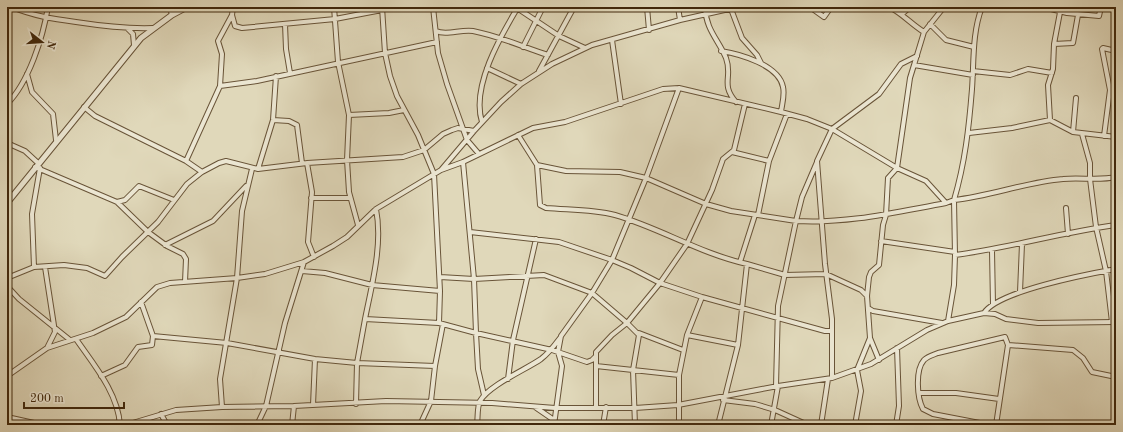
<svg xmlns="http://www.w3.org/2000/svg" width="1123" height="432" font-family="'Old Standard TT',serif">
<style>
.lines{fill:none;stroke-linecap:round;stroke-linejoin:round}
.minor-casing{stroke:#695438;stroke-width:6}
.tertiary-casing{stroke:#695438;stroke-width:7}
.minor{stroke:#ebe6d2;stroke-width:4}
.tertiary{stroke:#ebe6d2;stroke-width:5}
</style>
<rect width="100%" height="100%" fill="#e0d8ba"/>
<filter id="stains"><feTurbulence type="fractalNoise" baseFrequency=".005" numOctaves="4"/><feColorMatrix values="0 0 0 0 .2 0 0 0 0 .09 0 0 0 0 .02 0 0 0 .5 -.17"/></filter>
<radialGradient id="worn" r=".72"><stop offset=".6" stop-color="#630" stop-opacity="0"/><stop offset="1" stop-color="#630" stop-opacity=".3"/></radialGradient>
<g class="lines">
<defs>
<path id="minor" d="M12 7C33 16 54 19 76 22 102 26 127 29 153 28
M170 7 172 15
M233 7 232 15 235 26 242 28 335 19 382 10
M334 7 338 62 349 115 347 160 349 192 358 225
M362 7V13
M433 7 438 53 447 84 467 140 479 154
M513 7 517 8 559 36 585 48
M647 7 649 30
M678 7 680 20
M705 7C706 30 718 39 726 58 733 77 720 84 736 102
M810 7 824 17 831 7
M889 7C902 13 911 24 924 32
M944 7 924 32 914 65 973 75
M1043 7 1067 13 1099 16 1101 7
M731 9 742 38 757 55 761 63
M902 14 910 7
M232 15 218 41 222 54 220 86 257 81 437 42
M285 24 286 49 290 73
M930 24 946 40 974 47
M128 29 133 34 134 45
M436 31C446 36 461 29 473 31 499 36 523 47 548 55
M612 40 621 104
M1054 44 1073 43 1078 15
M523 47 543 7
M721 51C740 54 779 65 783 87 785 95 782 104 781 112
M487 68 521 84
M539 71 574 7
M973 71 1010 75 1028 69 1052 73
M27 74 32 92 53 114 56 140
M7 104C29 82 43 37 48 7
M84 107 95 116 186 161 202 172
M349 115 389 113 404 110
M273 120 289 121 297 125 302 163
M1050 120 1048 85 1053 69 1054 44 1061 7
M482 122C471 87 500 37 518 7
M1073 132 1076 98
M969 133 1012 128 1050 120 1073 132 1116 137
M1082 134 1090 163V179L1096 227 1106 271 1112 322
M518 135 537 165 540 205 546 208C569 210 592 209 615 215 660 228 701 254 747 264L738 345 718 425
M1104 136 1110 90 1102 49 1103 48 1116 51
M7 143 25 151 38 163
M732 152 769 161
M186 161 220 86
M463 162 474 279 476 333 552 350 587 362 592 360 595 357
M817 162 802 197 796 221C848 224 896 212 946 203
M307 163 312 192 308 242 314 257
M537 165 566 171 620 172 646 178 706 204 731 211 796 221 778 306 776 386
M35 167 117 202 148 232 167 246 183 254 186 259 185 282
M258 169 273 120 276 76
M441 170 463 162 533 128 565 122 663 89 679 88 781 112 807 119 832 129 897 168 926 181 946 203 954 200C965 163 969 127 972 89 974 61 972 33 982 7
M311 198H350
M117 202 125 200 139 186 174 200
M1066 208 1068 234
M376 209C383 244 372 284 365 319L439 323 440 291
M758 215 769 161 787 114
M470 232 559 242 612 260 592 293 561 336 558 352 562 366 554 425
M881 241 955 252
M165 245 213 221 246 186
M992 251 993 304
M955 255C1010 248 1062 232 1116 225
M740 262 755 215
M747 264 785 275 826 274 861 290 867 296
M34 267 32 214 40 168
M45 267 55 332 47 348
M302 271 325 273 372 285 440 291 434 174 418 135 397 96 390 76 385 53 382 7
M440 277 474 279 544 275 592 293 627 323 612 335 596 352V406
M7 278 34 267 64 265 87 268 105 276 122 257 158 222 187 184 202 172 219 163 226 161 258 169 307 163 403 157 424 150 443 134 452 130 458 128 474 131
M7 286 19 299 70 340
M1020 292 1022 244
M702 297 825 331H832
M868 308 873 311 942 323
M984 313C998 291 1088 274 1116 269
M948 321 954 285 955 255 954 200C991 196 1026 182 1063 179 1081 177 1098 181 1116 177
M439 323 476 333 478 369 484 395
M639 333 683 350
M687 335 738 345
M153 336 227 343 315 359 357 363 435 366 431 401 420 425
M870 338 879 360
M76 339C94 365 118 393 120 425
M1008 345 1073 350 1083 358 1092 372 1116 377
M435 366 443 324
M596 366 679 375V425
M679 375 687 335 702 297 660 283 687 244 712 190 723 159 734 150 745 104
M7 376 47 348 93 333 126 317 157 287 170 283 237 278 265 274 304 262 333 246 347 237 376 209 441 170 474 131 501 102 521 84 552 64 592 45 680 20 738 7
M101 376 125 365 138 347 152 345 153 336 141 302
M832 378V319L825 264 817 161 832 129 879 94 901 64 917 56
M508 379 513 340 536 239
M919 393H956L999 399
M723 400 755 404 775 410 808 425
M356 404 357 363 365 319
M313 405 315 359
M222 407 220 379 237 278 242 211 252 169
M535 407 554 420
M161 414 167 425
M7 417 43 425
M126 425 176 410 222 407 294 406 386 401 492 403 555 408H635L678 405 778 386 832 378 871 364 927 330 948 321 984 313 995 314 1006 319 1038 323 1116 322
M257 425 266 406 285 323 304 262
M292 425 294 406
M477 425C478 417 477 407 480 401 489 385 527 369 541 359 549 353 554 346 560 338
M603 425 606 407
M635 425 633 370 639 335 627 323 660 283 631 268 612 260 646 178 679 88
M771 425 778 386
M821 425 828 379
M855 425 861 391 857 370 870 338 867 296 869 277 871 272 879 265 883 225 886 215 888 178 897 168 910 78 914 65
M896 425 899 406 897 348
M990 425 933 414 923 409C917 398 915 370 924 360 928 356 933 355 938 353L1005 337 1008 345 996 425"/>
<path id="tertiary" d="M7 203 141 38 172 15 187 7"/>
</defs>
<use href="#minor" class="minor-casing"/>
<use href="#tertiary" class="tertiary-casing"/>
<use href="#minor" class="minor"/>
<use href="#tertiary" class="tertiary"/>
</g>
<rect width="1123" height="432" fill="none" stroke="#e0d8ba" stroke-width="24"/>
<rect x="8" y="8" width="1107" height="416" fill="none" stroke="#41280c" stroke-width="2"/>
<rect x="12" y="12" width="1099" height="408" fill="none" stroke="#41280c"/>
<g transform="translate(42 42) rotate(107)" stroke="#ebe6d2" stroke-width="3" paint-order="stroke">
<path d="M0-3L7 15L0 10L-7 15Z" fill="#41280c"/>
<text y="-6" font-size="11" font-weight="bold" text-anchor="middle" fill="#41280c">N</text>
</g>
<path d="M24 402v6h100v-6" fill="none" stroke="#41280c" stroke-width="2"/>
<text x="30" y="402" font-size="12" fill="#41280c" stroke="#ebe6d2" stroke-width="3" paint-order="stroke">200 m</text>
<rect width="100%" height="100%" filter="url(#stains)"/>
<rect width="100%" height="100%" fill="url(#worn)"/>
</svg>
